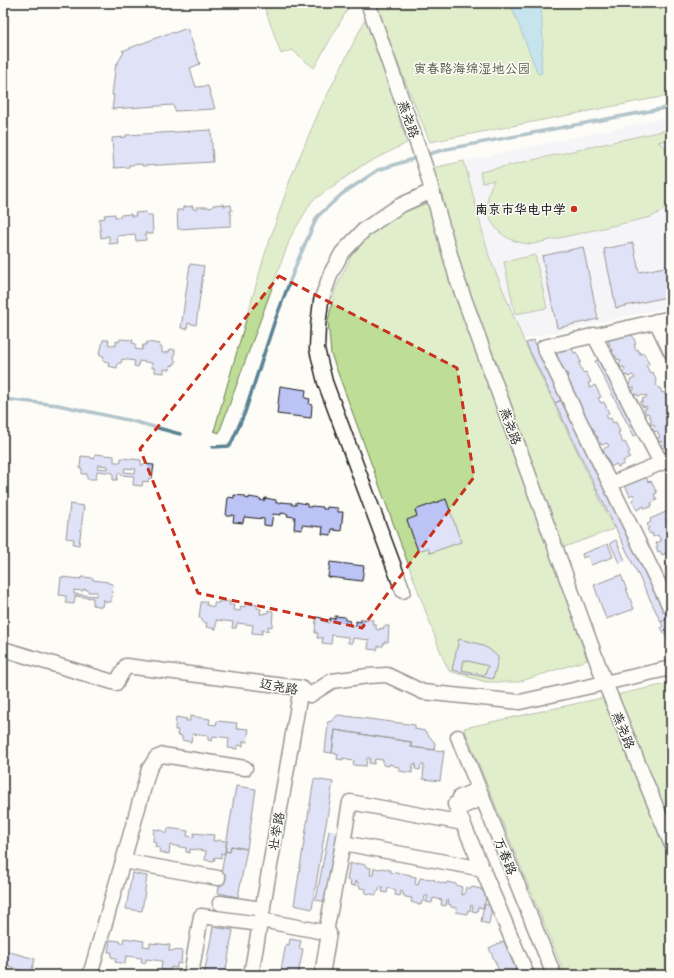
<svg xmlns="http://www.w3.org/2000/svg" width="674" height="978" font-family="'Patrick Hand','LXGW WenKai TC',sans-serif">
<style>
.built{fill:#eaebf6}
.green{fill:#bedd96;stroke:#6d7c59}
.water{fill:#82c7e3;stroke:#598393}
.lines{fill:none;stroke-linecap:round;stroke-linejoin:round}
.stream{stroke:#598393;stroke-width:3.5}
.building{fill:#bcc3f5;stroke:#1c1c1c;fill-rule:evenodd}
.minor-casing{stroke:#1c1c1c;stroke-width:17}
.minor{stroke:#fdfcf7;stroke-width:14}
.marked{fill:none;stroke:#c8321e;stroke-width:3;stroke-dasharray:8 5;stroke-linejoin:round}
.poi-dot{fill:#c8321e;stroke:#fdfcf7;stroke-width:1.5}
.labels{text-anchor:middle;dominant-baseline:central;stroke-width:3;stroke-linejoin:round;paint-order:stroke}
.park-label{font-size:13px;fill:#4d5641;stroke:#fdfcf7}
.street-label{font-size:13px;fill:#1c1c1c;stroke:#fdfcf7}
.poi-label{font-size:13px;font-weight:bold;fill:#1c1c1c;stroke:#fdfcf7;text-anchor:end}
</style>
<rect width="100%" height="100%" fill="#fdfcf7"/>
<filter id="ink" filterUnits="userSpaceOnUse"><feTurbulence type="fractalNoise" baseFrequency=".025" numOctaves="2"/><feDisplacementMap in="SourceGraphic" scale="8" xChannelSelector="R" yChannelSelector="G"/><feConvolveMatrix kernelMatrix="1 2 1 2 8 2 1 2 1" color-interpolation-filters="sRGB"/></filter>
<g filter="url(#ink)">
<path class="built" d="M671 117V306L523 339 489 256 464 161Z"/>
<path class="green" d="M263 3H351L314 68 292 50 281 54Z
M375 3H671V95L430 142 374 5Z
M367 16 407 143 363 165 312 201 291 236 219 433 214 431 265 254 291 177 320 109Z
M671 129V139L658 142 663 145 671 154V202C665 209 659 213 651 217L533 244C497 244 476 213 494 180L482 183 480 172 515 164Z
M464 161 489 256 523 339 614 529 553 551 587 660 518 682H486L449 671 442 656 331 354 328 321 335 290 357 244 402 213 443 197 432 168Z
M535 255 547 308 515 314 504 262Z
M671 683V975H565L464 728Z"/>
<path class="water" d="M510 3H541L543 42 541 63 542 73 538 74Z"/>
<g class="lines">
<path class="stream" d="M425 155 447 149 671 107
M3 399 58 405 132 421 180 434
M213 447 230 446 245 412 274 323 298 260 317 217 342 194 378 170 419 157"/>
</g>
<path class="building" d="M187 28 200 64 190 68 196 87 208 86 215 109 175 111 173 105 112 109 114 95H112L116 63 117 64 124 52 122 51 172 32 174 33Z
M211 130 213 162 142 166V164L129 165V167L114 168 112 138 126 137V135Z
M224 204V206L231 205 232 211H230V213H231V226L178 229 177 210H183V207L193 206V209H198L197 207H209V208L213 207V205Z
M146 212 147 215H152L153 234H147V233H145L146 240 136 241 135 234 117 236 118 243 109 244V236H106V237L101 238 99 219 105 218 104 215 115 214V217H120V215L131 214V216H136L135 213Z
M633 243 639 272 670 266 671 270V296L616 308 604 249Z
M583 247 598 319 557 328 542 256Z
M190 264 204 266 196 325 188 323 187 329 181 328Z
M627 330 629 335 632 334 636 344 634 345 636 350 638 349 640 354 644 353 649 364 646 365 650 373 653 372 657 383 656 384 658 388H660L662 393 664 392 669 403 667 404 669 408 671 407V449L666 451 665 447 662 448 660 445 663 444 662 441 659 442 657 438 660 437 657 431 654 432 652 428 655 427 654 424 651 425 650 421H652L648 413 646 414 644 409 647 408 646 406 643 407 640 402 643 401 642 399 647 397 646 395 643 396 642 395 638 396 637 394 634 395 632 391 634 390V387L631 388 629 383 631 382 630 380 635 378 633 375 628 377 627 375 624 376 622 371 625 370 624 367 621 368 619 363 621 362 620 359 618 360 615 355 612 356 611 353 613 352 612 349 609 350 607 346 610 345 608 340Z
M120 339 133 340 132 343 136 344 135 349 142 350 143 345H146L147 342 160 344 159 347H162V353H166V352H169L170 349 175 350 174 360 176 361 175 364H173V366L170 365V370L164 369V373L155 372V368H152V363L139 361 138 367 134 366 135 361 122 359 121 363H118L117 368 108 366 109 362 103 361 104 356H100L101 354H99L100 350H101L103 340H109L108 344 116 346V341L119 342Z
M534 340 537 348 539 347 566 398 555 403 526 343Z
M572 348 574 353 576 352 581 362 579 363 583 373 586 372 591 382 588 383 590 388 595 385 601 397 598 398 601 403 604 402 609 413 606 415 608 419 611 418 613 423 616 422 620 432 618 433 623 443 625 442 630 452 628 453 630 458 623 461 624 464 618 467 616 464 611 467 609 462 606 463 605 460 608 459 606 456 603 457 601 453 604 452 603 449 609 446 607 443 602 445 601 443 598 444 596 440 598 439 597 436 594 437 593 433 595 432 593 428 591 429 563 379 568 376 567 373 562 375 552 357 558 355 556 352 564 349 565 351Z
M602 358 641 432 634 436 595 361Z
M280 386 306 390 305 398 310 399 309 404 312 405 311 418 277 414Z
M566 398 670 617 661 622 555 403Z
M95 454 114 456V462H121V458L141 460V465H144V464L154 465 152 478H149L148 482 143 481 142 486 133 485 134 476 121 475V473H118L117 480H113V473L97 471 96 479H87V474H82V469H80L81 456 91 457V458L94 459ZM98 465 108 466V469L97 468ZM125 468 136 469 135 473 124 472Z
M646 476 648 482 651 481 657 493 654 494 657 500 651 503 652 506 645 509 644 506 637 510 632 500 635 498 633 494 630 496 625 485Z
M234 495 245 496V498L249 499V497L261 499 260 500 264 501 265 498 276 500V503H280V502L292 503V505H296V502L307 504V507H311V506L323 507V509H327V507L338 508V512H343L341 531 334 530 335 529H332L331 535 322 534 323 527 302 525V530L294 529 295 517 287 516 288 514 281 513V515L273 514 271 526 264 525V519L244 517 243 523 233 522 234 515H232L231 516H226L228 497 234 498Z
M446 499 461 542 430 553 428 548 418 551 407 520 417 516 415 510Z
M70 504 84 506 79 545 73 544 74 539 66 538Z
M666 512 669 518 666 519 669 525 671 524V562L667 553 662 555 660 551 658 552 656 547 658 546 656 543 661 541 658 535 653 537 652 533 650 534 647 529 649 528 647 524 651 522 650 519Z
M616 540 625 560 619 563 610 543Z
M608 544 613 557 591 565 588 556 583 558 582 554Z
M330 562 364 566 362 581 328 577Z
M671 562V574L670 573H669L666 568 668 567 666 564Z
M621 575 634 609 606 619 594 585Z
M61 577 81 579V577L93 578V580L108 582V583L113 584 111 602H105V600H103L102 607 93 605V598L75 596 74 604 66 603V596L59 595ZM83 589 88 590V592H97L96 596 74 594V590L83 591Z
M219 601 230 602 229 605H234L233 610 240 611 241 606 245 607 246 604 257 605V608L261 609 260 614H264V613H268V610L273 611 272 627 268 626V631L262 630V634L252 633 253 625 237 623 236 628H232L233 622 216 620V629L206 627 207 623 202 622V618H199L201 602H207L206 605 214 607V603H219Z
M335 616 345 617V620L350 621 349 626H356V621L361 622V619L373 620 372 624H376V629L380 630V628L383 629 384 626H389L388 642H384L383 646H378L377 650 368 649 369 640 353 638 352 643H348V637L332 635 331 644 322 643 323 638H317L318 633H315L316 617 322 618V621L329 623 330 618 335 619Z
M670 617 671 640 669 641 667 636 666 637 661 627 663 626 661 622Z
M459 639 479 644 489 649 498 657V660L493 679 452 670ZM464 660 488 666 485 675 462 670Z
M338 715 415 725V729L425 731 435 743 434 750 411 747V742L335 730 332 753 325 752 328 724 327 723 329 721 330 722Z
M190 716 210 719 209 724 216 725 217 721 237 723 236 729H239V728L249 729 247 742 243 741V746L237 745V749L228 748 229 738 213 736 212 741 208 740V736L192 734 191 742 182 740V736L177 735 178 730H175L176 717 187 719 186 721H190Z
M335 730 411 742V747L444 751 440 781 423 779 424 765H421L420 770 415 769 416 764H413L412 773 399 771V767L393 766V765L389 764V766L383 765V760L375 759 374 764 369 763 370 758H367L366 766 353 765 354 761 347 760V759L343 758V760L337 759 338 754 332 753Z
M314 779 333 782 312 909 294 905Z
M236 786 256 789 247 849 231 846 230 852 225 851Z
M168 828 188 831 187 836 194 837V833L214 835 213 841H217V840L227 841 225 854 221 853V858L215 857 214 861 205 860 206 851 190 849V853L186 852V848L170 845 169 854 159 852 160 848 155 847 156 842H153L154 829 164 831V833H167Z
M329 831 339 832 326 902 316 900Z
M231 846 247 849 238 897 218 893 225 851 230 852Z
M350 863 356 865V863L366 865V867L371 868 370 875H373L374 868 380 869 381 868 390 870V872L401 874V873L411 875V876L416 877 415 884 418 885 420 878 426 879V878L435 880V881L446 884 447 882 456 884V885L462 887 461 894 464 895 466 887 471 889 472 887 481 889V890L487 892 484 908 478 907 477 912 472 911 473 906 471 905 470 911 468 910 467 914 456 912 457 908 451 907V905L448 904 449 901 447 900 446 906 441 905 442 900 433 898 432 903 426 902 428 896H425L424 901H422L421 905 411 902 412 898 405 897V896L403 895V892L401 891 400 896 395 895 396 890 388 888 387 893 382 892 383 887H380L379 891H377L376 895 365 893 366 889 360 888V886H358V882L356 881 355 886 350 885 351 881 347 880Z
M132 873 147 876 142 911 126 909Z
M484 904 492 906 489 924 481 922Z
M213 927 233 930 225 975H204Z
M124 938 144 941 143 946 150 947V943L170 945 169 951H172L173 950 182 951 181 964 177 963V968L171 967 170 971 161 970 162 961 146 959V963L141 962 142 958 126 956 125 964 115 962 116 958 111 957 112 952H108L110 940 120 941V943H123Z
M290 939 301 941 299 948 303 949 298 975H280L286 944 289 945Z
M504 941 516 970 504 975H501L489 948Z
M3 950 35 959 31 973 3 965Z"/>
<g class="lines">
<defs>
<path id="minor" d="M368 3 425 166 457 279 605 683 671 843
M671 318 544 347 610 484 671 459
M656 321 671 352
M594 335 661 463
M610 484 670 607H671
M403 591 325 382 317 349 318 326 321 301 331 273 342 253 365 229 399 206 432 191
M3 649 116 683 126 666 301 688 310 695 332 681 368 676 387 675 423 692 520 702 671 668
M458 737 554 975
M483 798 464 806 459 803 455 804 527 975
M459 803 460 797 479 789
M463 823 350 802 343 843 483 869
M123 861 218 878
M220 903 263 909
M261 920 329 933 322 975
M326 932 343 843
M90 975 123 861 149 769 156 758 163 755 245 768
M191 975 201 916 260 924
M251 975 301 688"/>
</defs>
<use href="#minor" class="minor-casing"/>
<use href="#minor" class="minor"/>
</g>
</g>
<path d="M0 0H674V978H0ZM279 276 457 368 474 477 362 628 198 593 140 449Z" fill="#fdfcf7" fill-opacity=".55" fill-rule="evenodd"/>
<path class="marked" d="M279 276 457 368 474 477 362 628 198 593 140 449Z"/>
<circle class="poi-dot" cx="574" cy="209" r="4"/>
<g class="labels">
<g class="park-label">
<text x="472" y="68">寅春路海绵湿地公园</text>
</g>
<g class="street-label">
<text transform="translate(409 119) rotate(71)">燕尧路</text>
<text transform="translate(511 426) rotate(70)">燕尧路</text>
<text transform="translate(279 686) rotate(10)">迈尧路</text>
<text transform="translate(624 730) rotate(68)">燕尧路</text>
<text transform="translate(276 831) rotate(-80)">壮举路</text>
<text transform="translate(506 856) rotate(68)">万春路</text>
</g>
<g class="poi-label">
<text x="566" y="209">南京市华电中学</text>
</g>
</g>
<rect width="674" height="978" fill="none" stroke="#fdfcf7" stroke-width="16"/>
<rect x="8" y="8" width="658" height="962" fill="none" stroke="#1c1c1c" stroke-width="1.5" filter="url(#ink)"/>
</svg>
